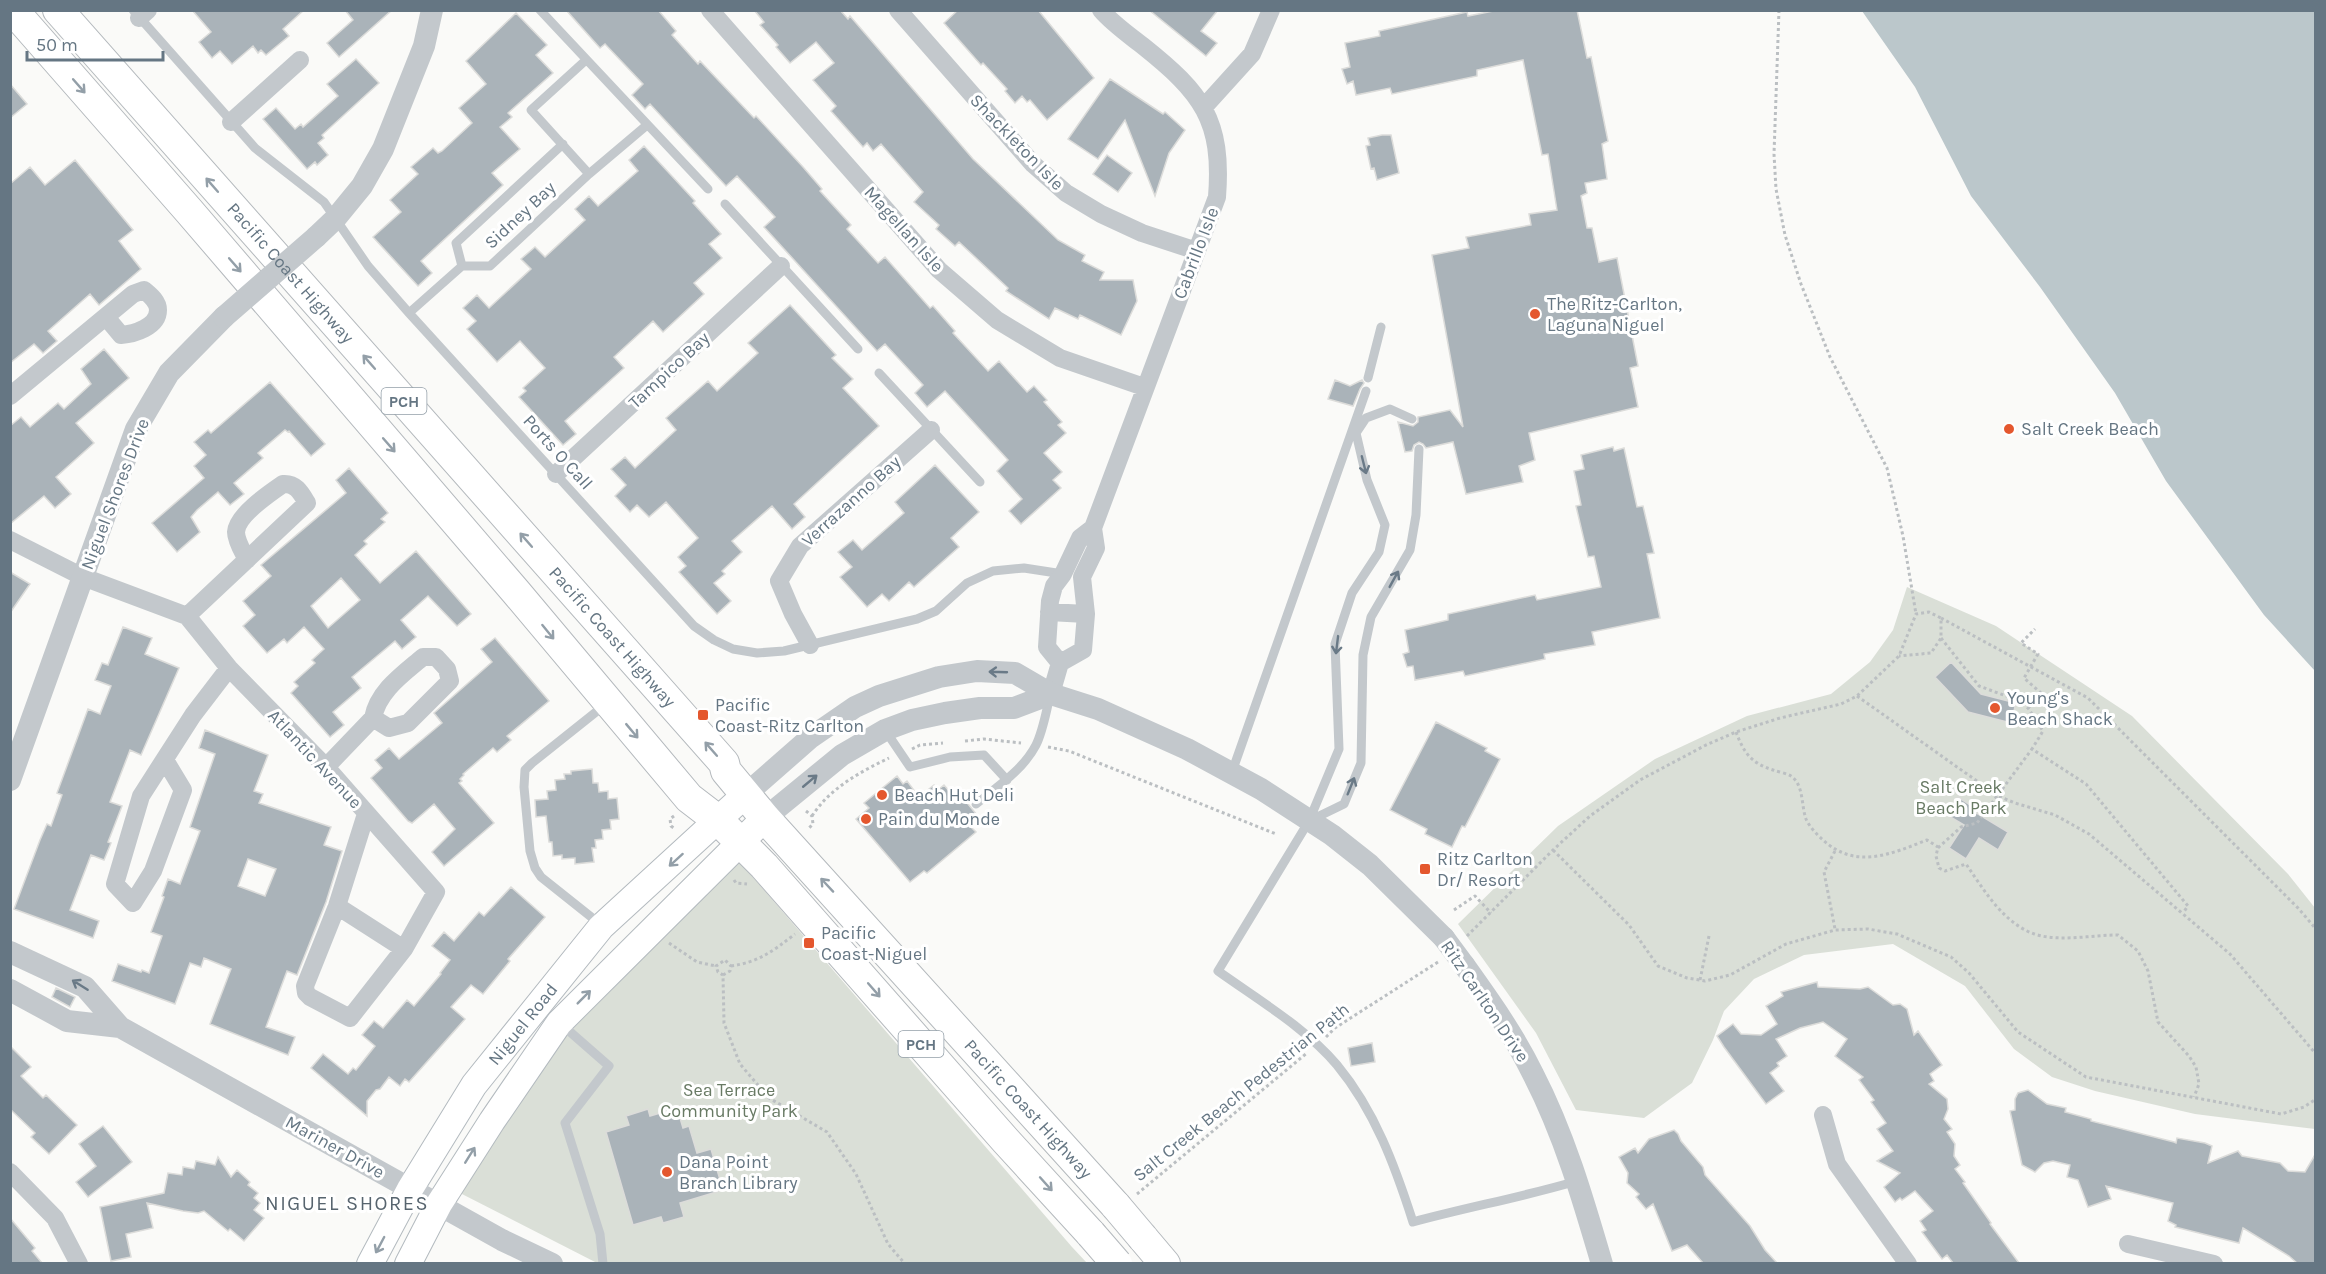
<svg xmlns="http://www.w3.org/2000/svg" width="2326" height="1274" font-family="Karla,sans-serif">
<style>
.green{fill:#dadfd7}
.water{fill:#bbc7cb}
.building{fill:#aab3b9;stroke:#dcdcda;stroke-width:1.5;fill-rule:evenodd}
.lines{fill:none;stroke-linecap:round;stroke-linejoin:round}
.secondary-casing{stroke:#b3babf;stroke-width:28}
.trunk-casing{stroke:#b4b9bd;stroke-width:32}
.path{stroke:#bbbfc2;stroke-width:3;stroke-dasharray:3 3;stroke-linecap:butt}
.service{stroke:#c3c8cc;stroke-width:9}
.minor{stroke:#c3c8cc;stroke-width:18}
.tertiary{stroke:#c3c8cc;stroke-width:22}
.secondary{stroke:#fff;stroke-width:26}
.trunk{stroke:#fff;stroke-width:30}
.trunk-bridge-casing{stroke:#b4b9bd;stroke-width:32;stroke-linecap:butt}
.tertiary-bridge{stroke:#c3c8cc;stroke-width:22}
.trunk-bridge{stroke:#fff;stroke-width:30}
.oneway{stroke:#939fa8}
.oneway2{stroke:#6a7a87}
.poi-dot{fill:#e4572e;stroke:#fff;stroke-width:2}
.labels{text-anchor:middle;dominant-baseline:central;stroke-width:6;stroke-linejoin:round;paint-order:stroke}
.shield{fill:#fff;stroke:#939fa8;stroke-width:1.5}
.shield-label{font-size:16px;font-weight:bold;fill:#657683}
.street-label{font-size:18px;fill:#657683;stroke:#fff}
.poi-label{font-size:18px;fill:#657683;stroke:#fff;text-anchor:start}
.park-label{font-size:18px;fill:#687a64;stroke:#fff}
.neighbourhood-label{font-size:20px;letter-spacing:1.5px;fill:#57646e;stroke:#fff}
</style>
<rect width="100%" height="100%" fill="#fafaf8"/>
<path class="green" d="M1907 587 1996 626 2132 716 2288 874 2315 908V1129L2195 1114 2095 1091 2052 1077 2014 1049 1965 986 1893 944 1804 955 1754 979 1724 1011 1713 1040 1692 1083 1644 1118 1576 1110 1536 1033 1458 924 1558 826 1655 759 1747 716 1831 694 1870 662 1893 630Z
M739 861 1072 1247 1087 1263H597L458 1192 540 1062 653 943Z"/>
<path class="water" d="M1862 11H2315V671L2264 615 2166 481 2115 393 2040 287 1971 196 1915 87Z"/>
<path class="building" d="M192 10H304L283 29 289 36 266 55 261 50 258 53 253 46 232 64 220 51 212 58 199 42 211 32Z
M345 10H392L339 57 327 43 353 20Z
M566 10H658L676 31 672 35 698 64 700 61 754 118 756 116 803 167 822 189 820 191 851 225 847 229 878 263 885 257 930 308 933 306 955 331 953 333 988 371 999 361 1027 392 1034 386 1047 400 1044 402 1062 422 1058 425 1066 433 1044 453 1062 472 1053 480 1061 488 1021 524 1009 511 1022 499 997 471 1008 460 945 391 927 407 915 393 923 385 885 344 877 351 764 227 775 217 737 176 726 186 650 104 645 109 632 95 643 84 605 44 600 48Z
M754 10H840L848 19 850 16 973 159 1058 240 1085 255 1082 261 1104 272 1100 280H1133L1137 301 1121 335 1080 315 1078 319 1055 308 1049 319 1006 291 1008 288 959 242 955 246 936 229 939 225 914 202 923 192 881 144 873 151 867 143 863 147 831 111 836 106 813 80 834 63 816 42 790 63 776 47 778 45 760 25 764 22Z
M958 10H1038L1094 78 1047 120 1030 100 1027 102 1022 96 1015 103 1005 91 1007 89 983 63 981 65 944 23Z
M1149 10H1218L1201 31 1217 43 1206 56Z
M1498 10H1577L1587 58 1591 57 1608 141 1602 144 1607 179 1585 183 1587 193 1581 196 1587 228H1592L1599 262 1617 258 1638 366 1630 368 1638 407 1529 433 1535 460 1519 466 1523 482 1466 494 1453 442 1426 448 1423 444 1419 442 1414 445 1412 451 1405 452 1398 422 1413 426 1418 422V417L1450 410 1463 427 1432 255 1469 248 1466 237 1531 225 1529 214 1557 210 1548 154 1542 155 1523 60 1477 70V76L1392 94 1390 88 1356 95 1353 81 1347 84 1342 69 1350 67 1345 43 1380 36 1379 31 1467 12 1468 16Z
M516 13 547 45 536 55 553 73 508 113 512 117 500 127 520 149 492 173 503 185 421 261 432 273 418 286 373 237 401 212 390 200 418 174 411 167 433 148 438 153 442 151 472 123 459 108 486 84 466 61Z
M356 59 379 83 322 135 324 138 318 143 328 155 317 165 315 162 307 169 263 119 276 108 295 129 301 124 303 127 338 96 327 84Z
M1110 79 1163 114 1165 112 1185 130 1169 153 1155 196 1125 120 1098 159 1068 139Z
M10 84 27 104 10 118Z
M1382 135H1391L1399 173 1377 180 1374 168 1371 169 1366 146 1370 145 1368 138Z
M644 146 695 201 693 203 721 234 709 244 722 258 694 283 704 294 663 332 653 321 614 357 624 368 565 421 576 434 563 445 519 397 526 391 523 388 545 368 520 341 497 362 467 329 476 321 463 308 477 295 489 308 531 269 521 259 535 247 545 257 585 220 575 209 589 196 598 206 638 171 629 160Z
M1107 155 1132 173 1118 192 1093 174Z
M75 160 133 230 119 241 141 269 99 305 90 294 48 331 57 341 43 353 34 344 10 363V184L30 167 45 185Z
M790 305 836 355 832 358 853 379 843 388 879 426 794 504 805 517 792 529 772 506 732 541 742 552 722 571 725 574 714 583 731 601 717 614 679 572 686 566 678 557 698 538 666 502 649 517 637 505 630 512 615 496 626 485 611 469 625 457 635 468 676 430 666 418 708 381 717 391 758 353 748 343Z
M104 349 129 378 76 423 94 443 56 477 71 494 55 508 44 496 10 524V426L21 417 30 427 58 403 64 409 91 384 81 369Z
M1335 380 1350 386 1362 380 1364 383 1360 389 1353 406 1328 399Z
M270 382 325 444 311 456 289 431 288 432 285 430 258 453 263 458 234 483 244 494 230 505 218 492 197 510 191 517 200 532 177 552 152 523 204 478 194 466 206 455 194 442 208 430 211 433Z
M1613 447 1614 451 1624 448 1637 507 1643 506 1654 553 1647 554 1660 618 1592 632 1595 645 1544 654 1545 659 1465 676 1463 671 1415 680 1413 666 1407 667 1403 654 1409 652 1405 630 1448 620V614L1535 595 1537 600 1601 587 1594 556 1588 557 1576 506 1581 505 1574 471 1584 469 1581 455Z
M935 465 979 512 951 538 959 547 914 587 909 582 889 601 882 594 867 607 840 577 852 567 838 552 853 540 862 550 904 513 895 502Z
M349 468 388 513 381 519 385 522 364 541 367 544 355 555 380 583 416 551 471 614 457 626 428 596 401 620 416 637 402 649 395 641 352 677 361 688 333 712 344 725 330 737 291 693 298 686 294 682 315 663 312 660 324 649 304 627 287 643 284 639 267 653 243 626 255 615 243 601 271 576 261 565 346 493 336 480ZM341 578 360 600 328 628 311 606Z
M10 572 30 584 10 613Z
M123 627 152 638 145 654 179 668 141 755 130 750 110 802 122 806 108 842 111 843 104 860 91 855 70 910 99 921 93 938 14 909 40 840 47 824 51 826 62 795 57 793 88 709 100 714 111 686 95 680 102 663 108 665Z
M495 638 549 701 507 736 511 740 497 752 493 748 463 774 464 775 460 779 462 781 459 783 494 823 444 866 432 852 455 829 434 804 412 823 408 821 371 778 382 768 375 760 389 748 399 759 442 723 434 713 492 662 481 649Z
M1951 662 1981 694 2016 703 2011 723 1968 712 1935 677Z
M1436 722 1487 748 1485 751 1500 759 1465 827 1462 826 1452 847 1425 834 1427 829 1390 810Z
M205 730 268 755 254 791 263 794 259 803 331 827 324 845 342 851 326 902 297 975 287 971 266 1027 295 1037 288 1055 210 1024 231 969 204 958 201 967 190 963 175 1004 112 981 118 964 141 972 142 970 149 973 162 936 151 932 164 897 162 896 168 879 180 884 200 831 190 827 215 754 199 748ZM248 859 276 869 265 896 238 886Z
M592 769 593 783H598L599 792 608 791V799L617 798 619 819 610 820 611 829 602 830 603 839 595 840 596 848H592L594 862 575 864V858L562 859V855L553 856 552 842H549L546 816 536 817 535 800 548 799 547 791 556 790 555 780 565 779 564 774H571V771Z
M897 776 903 784 907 781 919 797 934 785 938 790 944 785 959 803 964 799 981 820 972 828 976 832 927 873 924 871 910 882 856 819 869 808 864 803Z
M1958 797 1975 808 1973 811 2008 832 1998 850 1979 838 1966 859 1949 848 1964 825 1947 815Z
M511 887 545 917 508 959 510 961 483 994 471 985 451 1007 465 1019 409 1082 405 1079 400 1086 389 1077 380 1089 376 1090 367 1101V1116L311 1068 323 1054 348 1074 353 1068 356 1070 375 1046 362 1035 374 1021 383 1028 407 1000 414 1006 441 974 440 973 450 960 432 946 444 932 454 941 479 912 484 916Z
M1817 982 1818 987 1860 989 1868 987 1893 1005 1900 1004 1907 1009 1914 1035 1918 1031 1942 1065 1930 1074 1934 1081 1929 1084 1947 1099 1948 1109 1944 1119 1952 1129 1947 1132 1955 1144 1954 1156 1960 1165 1955 1169 1965 1182 1963 1183 1991 1223 1990 1224 2019 1263H1953L1947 1255 1942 1259 1922 1232 1926 1230 1920 1221 1933 1211 1915 1191 1902 1200 1900 1198 1895 1202 1884 1187 1900 1173 1877 1161 1893 1151 1877 1129 1886 1123 1871 1102 1874 1100 1859 1080 1863 1077 1835 1056 1847 1039 1823 1022 1800 1028 1776 1039 1787 1056 1777 1063 1779 1066 1770 1073 1784 1091 1766 1104 1724 1047 1717 1036 1733 1024 1741 1034 1761 1035 1777 1024 1766 1006 1783 996 1781 992Z
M56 988 75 997 70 1007 52 997Z
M1372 1043 1375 1062 1351 1066 1348 1048Z
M10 1046 31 1067 21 1076 43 1098 46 1095 77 1125 49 1154 31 1137 35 1133 10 1109Z
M2028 1090 2047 1104 2066 1108 2065 1112 2091 1119V1121L2174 1142 2176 1143 2177 1138 2205 1143 2212 1146 2208 1163 2238 1151 2242 1156 2280 1163 2288 1171 2305 1172 2316 1153V1263H2297L2289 1256 2243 1228 2239 1243 2175 1227 2176 1225 2168 1221 2173 1203 2106 1186 2111 1199 2088 1207 2078 1180 2067 1177 2070 1165 2053 1161 2044 1163 2035 1172 2022 1165 2010 1111 2015 1110V1099L2018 1093Z
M677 1108 683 1128 689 1126 697 1153 711 1149 723 1190 680 1203 684 1217 663 1223 661 1217 633 1225 606 1132 629 1125 626 1116 648 1109 650 1116Z
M103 1126 132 1162 88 1197 76 1182 96 1166 79 1144Z
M1674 1130 1678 1134 1681 1141 1703 1167 1705 1175 1750 1226 1765 1250 1777 1263H1703L1687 1245 1672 1251 1653 1204 1646 1209 1636 1197 1639 1194 1627 1183 1628 1173 1619 1157 1635 1148 1638 1153 1649 1139Z
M218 1157 231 1177 237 1170 250 1182 248 1185 258 1193 254 1198 260 1203 254 1210 264 1218 244 1241 230 1229 228 1231 204 1211 198 1213 183 1211 147 1203 153 1228 126 1234 131 1257 111 1261 100 1207 164 1193 168 1173 182 1175 183 1167 194 1169 196 1161 215 1165Z
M10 1218 35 1248 32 1251 42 1263H10Z"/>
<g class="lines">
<defs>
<g id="secondary">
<path id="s1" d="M370 1264 410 1189 474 1085 601 927 745 795"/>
<path d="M408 1264 439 1204 492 1121 559 1023 765 818"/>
</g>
<g id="trunk">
<path d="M13 10 189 211 516 592 689 798 719 821 764 866 1006 1141 1091 1234"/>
<path id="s2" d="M58 10 724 763 726 771 765 818 1116 1206"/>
<path d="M1143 1238 1165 1264"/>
</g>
</defs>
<use href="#secondary" class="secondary-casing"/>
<use href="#trunk" class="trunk-casing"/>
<path class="path" d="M1779 10 1774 154 1776 189 1785 235 1801 284 1830 357 1887 468 1903 536 1916 614
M1941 618 2088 698 2298 908 2316 929
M1941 638 1979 686 2017 700 2028 708 2043 731 2032 749 2086 784 2188 906 2183 913
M1857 696 1998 796 2015 803 2055 815 2089 834 2230 954 2316 1054
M2029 707 2041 693 2024 678 2038 654 2021 643 2035 629
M1736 732C1744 753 1751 763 1773 770 1778 772 1786 773 1791 776 1804 785 1801 805 1806 819 1809 826 1817 835 1823 840 1856 870 1891 854 1927 840L1938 847 1936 856 1939 868 1945 871 1966 864C1986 893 2009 933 2048 937 2071 940 2095 935 2118 935L2138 951 2148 971 2158 1022 2189 1056 2196 1067 2199 1084 2194 1097
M965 741 984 739 1021 743
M1048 747 1069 751 1276 834
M912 749 920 745 943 743
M806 811 812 816 813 824 808 829
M674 816 670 819 671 826 675 829
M812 816C830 788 860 772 889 758
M1938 848 1961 827 1977 823 2032 749
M1553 850 1629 925 1658 966 1687 978 1705 981 1730 975 1786 944 1835 930 1868 929 1897 934 1951 957 1969 973 2018 1032 2086 1077 2281 1114 2304 1107 2316 1099
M1835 851 1824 872 1835 929
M734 880 736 883 747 884
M1454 910 1475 896 1491 913
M1467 936 1553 850 1590 816 1640 780 1706 745 1736 732 1780 718 1841 704 1857 696 1899 656 1916 614 1929 612 1941 618V638L1931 653 1899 656
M669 943 697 962 716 966
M731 966C759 962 773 951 795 934
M723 975 730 971 731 966 725 960 716 966 718 972 723 975 724 1023 740 1064 769 1098 827 1132 856 1174 888 1244 905 1264
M1700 980 1709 936
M1326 1037 1335 1028 1438 962
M1137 1194 1307 1053
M1067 1264 1068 1263"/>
<path class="service" d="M133 10 255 148 324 202 368 266 409 313 694 626 714 640 733 649 757 653 784 651 917 619 936 611 967 583 993 571 1024 568 1063 574
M540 10 708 189
M586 60 531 110 589 174
M725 204 858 349
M462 266 456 243 563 144
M409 313 462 266H490L589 174 647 125
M879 373 980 482
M1368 378 1381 327
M1412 419 1390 409 1366 418 1356 433 1367 480 1385 525 1379 552 1352 593 1335 644 1339 749 1309 821 1218 971C1257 999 1306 1028 1337 1065 1375 1111 1395 1166 1413 1222 1468 1207 1523 1197 1577 1181
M885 730 910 767 950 757 984 755 1007 780
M1232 772 1366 391
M976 804C997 787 1023 770 1036 745 1043 731 1046 712 1050 696
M1311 820 1344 804 1361 763 1363 655 1371 617 1410 550 1416 515 1419 449
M600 924 541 877 535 868 530 851 524 787 525 770 532 763 606 704
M561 1024 609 1066 565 1123 600 1234 603 1264"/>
<path class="minor" d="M710 10 939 270 997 320 1060 358 1144 387
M898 10 1033 164 1066 193 1101 214 1142 233 1197 251
M139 18 148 10
M1204 107 1252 54 1271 10
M231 122 300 60
M10 396 133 294 144 290C150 295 158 301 158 310 158 327 134 334 121 335L106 317
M556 474 781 266
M10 540 83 577 187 616 229 668 326 767 436 892 404 949 350 1018 310 997 306 993 305 986 337 906 366 814
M1049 612 1086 614
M187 616 307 503C301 493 296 483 283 484 270 493 237 515 236 532 236 541 243 552 247 560
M810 645 793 614 779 581 800 546 931 430
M1060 663 1047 647 1050 601 1054 586 1063 574 1080 538 1093 528
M1051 694 1060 663 1083 650 1086 614 1082 577 1096 548 1093 528 1217 197C1223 120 1202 93 1143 46 1129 35 1113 24 1101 10
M165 760 183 790 153 871 133 903 115 884 141 796 193 715 229 668
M326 767 373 718 389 728 408 723 450 681 447 669 436 657H423C403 674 378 691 373 718
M337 906 404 949
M1823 1115 1837 1164 1908 1264
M10 1172 55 1218 79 1264
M2128 1244 2214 1264"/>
<path class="tertiary" d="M316 237 335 219 362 186 383 149 424 46 432 10
M10 780 136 429 169 373 224 317
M745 795 810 738 855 707 879 696 939 677 977 671 1015 673 1051 694 1098 709 1187 749 1261 789 1332 835 1370 865 1444 938
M765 818 842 755 885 730 912 720 945 713 980 708H1014L1051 694
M10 952 85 987 120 1027 502 1240 552 1264
M1464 965C1489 1000 1514 1035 1533 1074 1564 1134 1583 1199 1602 1264
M10 990 67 1021 120 1027"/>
<use href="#secondary" class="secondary"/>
<use href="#trunk" class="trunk"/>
<defs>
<path id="trunk-bridge" d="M1116 1206 1143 1238
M1091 1234 1117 1264"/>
</defs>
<use href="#trunk-bridge" class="trunk-bridge-casing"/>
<path class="tertiary-bridge" d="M224 317 316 237
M1444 938 1464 965"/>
<use href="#trunk-bridge" class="trunk-bridge"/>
</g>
<defs><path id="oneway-shaft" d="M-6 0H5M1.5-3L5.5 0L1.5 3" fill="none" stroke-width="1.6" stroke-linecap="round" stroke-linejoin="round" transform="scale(1.5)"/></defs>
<g class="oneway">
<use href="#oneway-shaft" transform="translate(79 86) rotate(49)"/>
<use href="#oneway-shaft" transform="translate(212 185) rotate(-131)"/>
<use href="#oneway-shaft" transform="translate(235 265) rotate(49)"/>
<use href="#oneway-shaft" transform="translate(369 362) rotate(-131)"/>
<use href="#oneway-shaft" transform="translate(389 445) rotate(49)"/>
<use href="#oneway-shaft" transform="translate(526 540) rotate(-131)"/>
<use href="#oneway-shaft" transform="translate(548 632) rotate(51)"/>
<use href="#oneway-shaft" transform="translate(632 731) rotate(50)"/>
<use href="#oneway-shaft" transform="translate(711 749) rotate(-131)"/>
<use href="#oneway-shaft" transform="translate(676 860) rotate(138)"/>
<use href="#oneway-shaft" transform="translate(827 885) rotate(-133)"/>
<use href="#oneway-shaft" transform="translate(874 990) rotate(49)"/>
<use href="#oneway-shaft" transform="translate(584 997) rotate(-45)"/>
<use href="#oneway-shaft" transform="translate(470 1155) rotate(-58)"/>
<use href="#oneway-shaft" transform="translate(1046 1184) rotate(48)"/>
<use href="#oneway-shaft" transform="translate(380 1245) rotate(118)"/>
</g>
<g class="oneway2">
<use href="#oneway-shaft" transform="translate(1364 465) rotate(76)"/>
<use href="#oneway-shaft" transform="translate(1394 579) rotate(-61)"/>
<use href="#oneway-shaft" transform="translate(1337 645) rotate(97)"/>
<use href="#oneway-shaft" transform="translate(998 672) rotate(-178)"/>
<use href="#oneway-shaft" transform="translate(810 781) rotate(-40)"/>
<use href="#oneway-shaft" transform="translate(1351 786) rotate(-68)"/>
<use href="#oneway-shaft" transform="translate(80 985) rotate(-148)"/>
</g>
<g class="poi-dot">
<circle cx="1535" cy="314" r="6"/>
<circle cx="2009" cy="429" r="6"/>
<circle cx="1995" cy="708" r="6"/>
<rect x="697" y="709" width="12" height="12" rx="3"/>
<circle cx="882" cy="795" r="6"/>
<circle cx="866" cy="819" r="6"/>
<rect x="1419" y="863" width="12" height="12" rx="3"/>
<rect x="803" y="937" width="12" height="12" rx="3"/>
<circle cx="667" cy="1172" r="6"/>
</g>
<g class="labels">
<g class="shield">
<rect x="381.5" y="388" width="45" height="26" rx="4.5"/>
<rect x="898.5" y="1031" width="45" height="26" rx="4.5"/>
</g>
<g class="shield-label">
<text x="404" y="401">PCH</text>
<text x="921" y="1044">PCH</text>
</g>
<g class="street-label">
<text transform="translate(1017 142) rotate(46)">Shackleton Isle</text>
<text transform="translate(520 215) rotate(-43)">Sidney Bay</text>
<text transform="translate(904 229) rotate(48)">Magellan Isle</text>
<text transform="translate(1196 253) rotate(-69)">Cabrillo Isle</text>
<text stroke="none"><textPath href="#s2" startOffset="351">Pacific Coast Highway</textPath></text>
<text transform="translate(669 370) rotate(-43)">Tampico Bay</text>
<text transform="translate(558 452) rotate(48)">Ports O Call</text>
<text transform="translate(115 494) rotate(-69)">Niguel Shores Drive</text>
<text transform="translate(851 501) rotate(-42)">Verrazanno Bay</text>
<text stroke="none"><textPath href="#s2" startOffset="837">Pacific Coast Highway</textPath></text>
<text transform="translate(315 759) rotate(47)">Atlantic Avenue</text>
<text transform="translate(1485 1001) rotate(56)">Ritz Carlton Drive</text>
<text stroke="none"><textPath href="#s1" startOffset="285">Niguel Road</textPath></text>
<text transform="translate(1241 1092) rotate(-39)">Salt Creek Beach Pedestrian Path</text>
<text stroke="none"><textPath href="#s2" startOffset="1467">Pacific Coast Highway</textPath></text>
<text transform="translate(335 1147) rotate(29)">Mariner Drive</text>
</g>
<g class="poi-label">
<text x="1547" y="304">The Ritz-Carlton,<tspan x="1547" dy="21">Laguna Niguel</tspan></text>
<text x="2021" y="429">Salt Creek Beach</text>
<text x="2007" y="698">Young's<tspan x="2007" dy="21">Beach Shack</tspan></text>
<text x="715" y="705">Pacific<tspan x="715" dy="21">Coast-Ritz Carlton</tspan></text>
<text x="894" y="795">Beach Hut Deli</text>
<text x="878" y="819">Pain du Monde</text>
<text x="1437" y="859">Ritz Carlton<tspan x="1437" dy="21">Dr/ Resort</tspan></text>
<text x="821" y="933">Pacific<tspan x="821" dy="21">Coast-Niguel</tspan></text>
<text x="679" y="1162">Dana Point<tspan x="679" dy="21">Branch Library</tspan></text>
</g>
<g class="park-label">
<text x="1961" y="787">Salt Creek<tspan x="1961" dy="21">Beach Park</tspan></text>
<text x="729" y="1090">Sea Terrace<tspan x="729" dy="21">Community Park</tspan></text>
</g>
<g class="neighbourhood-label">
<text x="347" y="1203">NIGUEL SHORES</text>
</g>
</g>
<rect width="2326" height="1274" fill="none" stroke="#657683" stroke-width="24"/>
<path d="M27 51v9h136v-9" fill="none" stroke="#657683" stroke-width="3"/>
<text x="36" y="51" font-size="18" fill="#657683" stroke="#ffffff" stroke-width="4.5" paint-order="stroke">50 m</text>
</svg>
